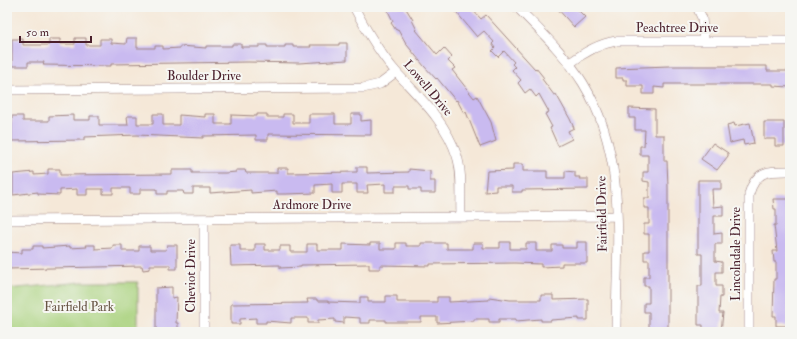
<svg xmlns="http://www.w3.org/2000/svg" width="797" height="339" font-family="'IM FELL Double Pica',serif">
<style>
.green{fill:#a8d17c;stroke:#797854}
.building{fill:#c9baf0}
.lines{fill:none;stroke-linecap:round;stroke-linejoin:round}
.minor-casing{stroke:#a08482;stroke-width:10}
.minor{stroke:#fff;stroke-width:9}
.labels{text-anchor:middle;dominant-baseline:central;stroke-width:4;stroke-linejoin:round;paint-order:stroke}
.street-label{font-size:13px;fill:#4a1f2b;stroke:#f6f6f2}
.park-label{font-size:13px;fill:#665443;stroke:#f6f6f2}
</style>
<rect width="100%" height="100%" fill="#f6f6f2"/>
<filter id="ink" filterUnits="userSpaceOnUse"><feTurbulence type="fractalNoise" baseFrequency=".025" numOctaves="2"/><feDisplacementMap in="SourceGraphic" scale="8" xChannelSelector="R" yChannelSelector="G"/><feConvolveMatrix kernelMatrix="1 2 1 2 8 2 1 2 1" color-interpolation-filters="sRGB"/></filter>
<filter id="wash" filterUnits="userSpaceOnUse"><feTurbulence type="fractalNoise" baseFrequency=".012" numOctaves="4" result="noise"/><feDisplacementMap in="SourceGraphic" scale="16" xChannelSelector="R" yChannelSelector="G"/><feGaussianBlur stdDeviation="0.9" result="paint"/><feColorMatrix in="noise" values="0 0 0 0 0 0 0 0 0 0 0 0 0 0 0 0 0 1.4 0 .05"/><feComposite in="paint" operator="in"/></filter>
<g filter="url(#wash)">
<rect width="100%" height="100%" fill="#f5e8d8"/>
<path class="green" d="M82 282H138V332H7V289Z"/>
<g id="blocks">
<path class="building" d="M386 7H405L413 20H412L417 30H416L437 55 444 48 452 57 448 61 455 68 452 70 474 98 477 96 491 122 496 141 480 147 466 112 464 113 457 100 456 101 437 78 436 79 424 66 407 45 398 29 396 30 391 23 393 21Z
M452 7H470L481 19 486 15 535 69 536 68 544 78 542 79 554 95 556 94 570 119 574 128 568 131 572 139 558 146 550 128 552 127 545 114 549 112 539 94 536 97 530 89 525 93 518 83 521 80 512 70 515 67 512 64 514 62 504 51 498 57 492 51 495 48 492 44 494 42 484 31 477 37Z
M556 7H575L585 17 574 27Z
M75 38H86V45H100V39H111V43L126 44 127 38H137V48H155V46H163V49L180 48V46L206 48V46H232V44H241V47H259V45H267V47H285V45H293V47H311L310 45H339V43H347V60L299 63 248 62 111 64V66L43 65 44 62H28V66H12V39H23V45H49V39H60V44H75Z
M669 66H767V71H790V87L773 86V84H664V88L654 87V94H643V86H627V80H623V78H616V68Z
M629 108 655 109V135H664V161H667L668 187V332H649V312H644V303H649V286H644V277H649V260H644V251H649V234H644V224H649V208H644V198H649V182L643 181V172H648V155H640V146H644L645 130H635V118H629Z
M153 114H163V125H179V115L205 117V114H215V124H231V115L257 116V114H267V117H283V114H293V123H309V114H335V124H351V114H361V121L371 120V135L268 134V140H256V135L203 136V138L137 135 84 137V140L12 141V116H23V121H49V116L73 115V120H90V116H99V125H128L127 116H137V124H153Z
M764 122H784V146H775V139H764Z
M734 123 735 126 750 123 754 143 744 145 743 140 730 143 727 125Z
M713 143 728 153V156L717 170 701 159Z
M513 164H523V171H547V178H565V171L575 172V177H580L579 179H588V189L522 190V192H512V186H496V191L485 192 487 171 513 170Z
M357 167H367V173L409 172V169L430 171V181H435V193H421V189H409V186H395V192H385V184L367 185 368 193H357V184H342V193H332V184L315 185V193L286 194H277V191L251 193V190L210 193V188H193V194H184L183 191H167V194H157V189H140V194H130V188H113V194H103V189H87V195H77V189L60 190V195L38 194V192L13 195V174L34 172V175L48 174V169H60V175L172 174V170H192V173H225L236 172V170H245L246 173H277V168H288V173L357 172Z
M698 180H721V189H712L713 207 723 206V216H714V234L722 233V244H715V261L722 262V272H716V286H722V297H720L719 313H723L721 332H703V325H698V286H702V254H698Z
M773 199H790V326H776V316H773L774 279H776V262H774L773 251H777L774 225H776V209H774Z
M500 242H510V249H526V243H536V251H552V245H562V248H577V242H587V263H562V266L541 267V264L515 263 430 264V266L380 265V269H369V264L301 265V267L280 268V265L231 266 230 245H240V251H255V244H265V250H280V246H290V252H307V244H317V250H343V244L370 245V243H380V249H396V243H406V246H421V243H447V249H473V243H483V248H500Z
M86 245H95V249L113 248V245H122V251H139V246H150V250H166L167 245H177V269H170V265H150V269L143 270 142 266 7 269V252L22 253V249H33V246H42V248L70 246V248L87 247Z
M172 287V298L177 297 176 323H178V332H156V288Z
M541 295H553V300L588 299V320H579V318L551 320V321H541V319L516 321V319H499V322H489V319H474V321L437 323V317H421V322H386V320H370V323H360V318L344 317V323L335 322V319L318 320V323H308V318H291V323L266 321V323H256V318L240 319V324H231V304L308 303 307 299H317V301H328V302L360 303V297H368V302H386V296H397V302H437V297H449V302L489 300V297L510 300H541Z"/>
</g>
</g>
<g filter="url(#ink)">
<use href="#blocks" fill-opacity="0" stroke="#a08482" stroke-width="1"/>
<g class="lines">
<defs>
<path id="minor" d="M354 7C366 30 380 54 397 73 421 99 446 122 457 156 463 175 460 197 461 217
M517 7C540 31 565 54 583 83 629 158 616 248 616 332
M697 7 702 18 704 41
M569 64C584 52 598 44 616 41H790
M7 90 363 88 380 84 396 72
M204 219V332
M7 220 617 216
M749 332V194C756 170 768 171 790 171"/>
</defs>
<use href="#minor" class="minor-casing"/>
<use href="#minor" class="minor"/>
</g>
</g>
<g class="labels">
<g class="street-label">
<text x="677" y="28">Peachtree Drive</text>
<text x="204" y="76">Boulder Drive</text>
<text transform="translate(428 88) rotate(50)">Lowell Drive</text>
<text x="312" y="205">Ardmore Drive</text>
<text transform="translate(602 214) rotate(-91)">Fairfield Drive</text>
<text transform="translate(736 254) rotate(-90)">Lincolndale Drive</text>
<text transform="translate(191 276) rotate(-90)">Cheviot Drive</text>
</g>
<g class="park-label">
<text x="79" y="307">Fairfield Park</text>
</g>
</g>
<rect width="797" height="339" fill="none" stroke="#f6f6f2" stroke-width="24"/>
<path d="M20 36v6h71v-6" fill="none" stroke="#4a1f2b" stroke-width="2"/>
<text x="26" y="36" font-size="12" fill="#4a1f2b" stroke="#f6f6f2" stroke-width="3" paint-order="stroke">50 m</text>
</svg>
